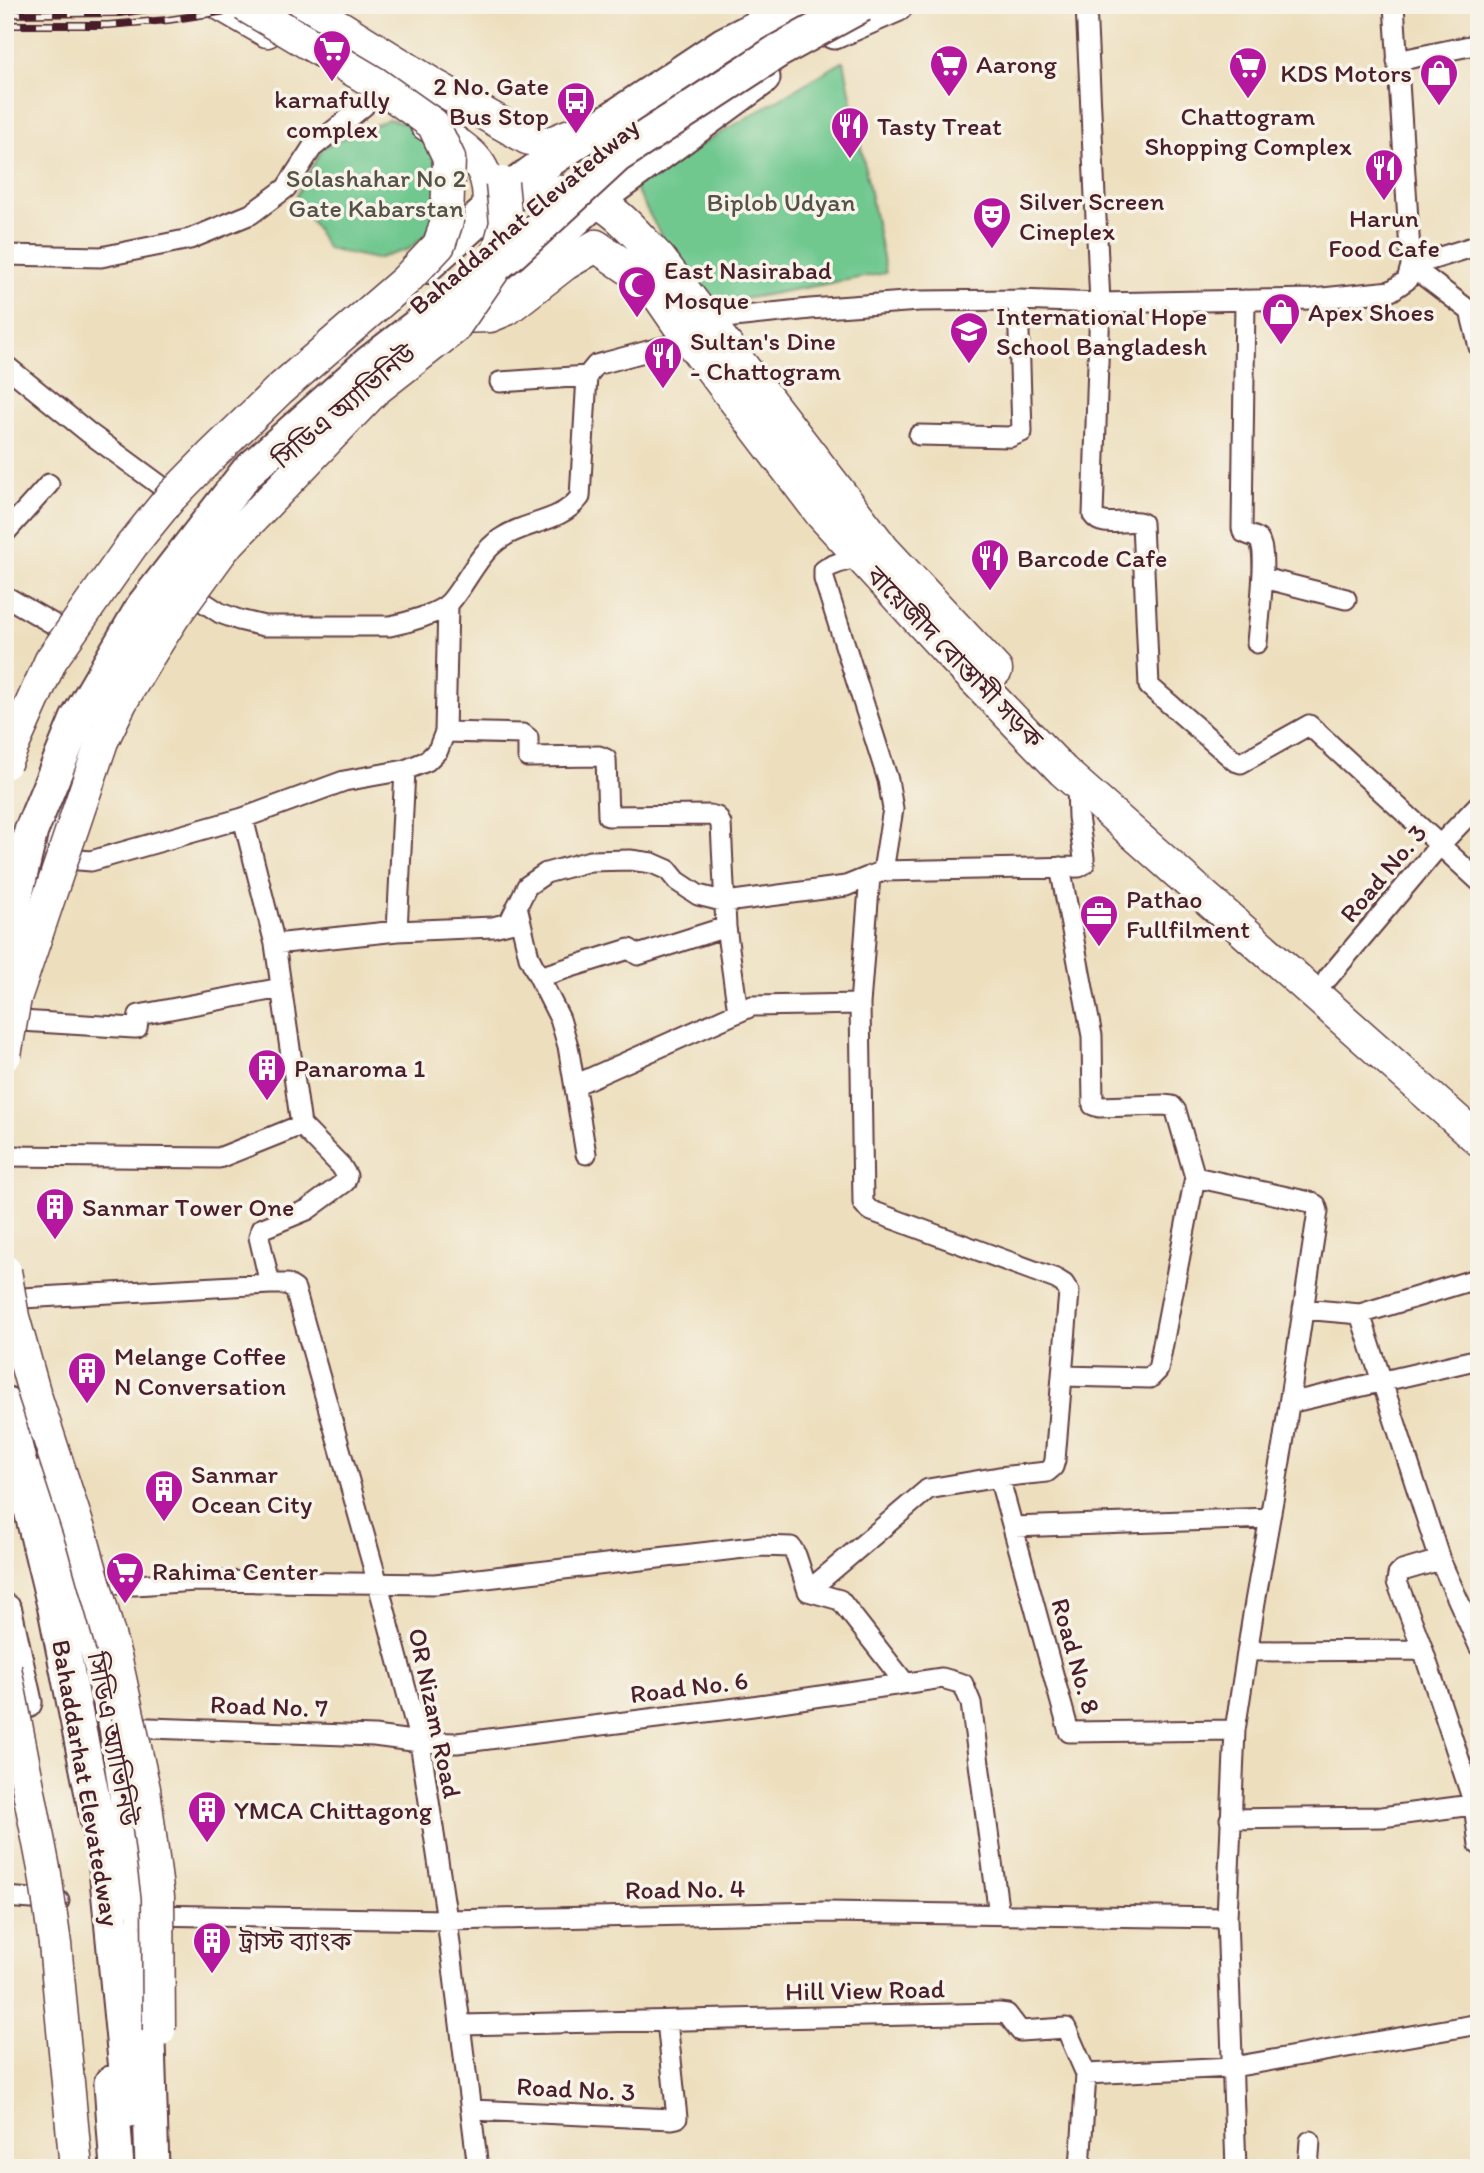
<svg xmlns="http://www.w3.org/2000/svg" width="1484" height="2173" font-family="Itim,'Noto Sans Bengali',sans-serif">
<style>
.green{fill:#6fc88f;stroke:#5c745d;stroke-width:2}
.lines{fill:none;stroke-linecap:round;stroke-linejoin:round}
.minor-casing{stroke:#623c41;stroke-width:23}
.primary-casing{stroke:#623c41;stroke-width:35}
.trunk-casing{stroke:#623c41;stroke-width:37}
.minor{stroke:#fff;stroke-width:19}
.primary{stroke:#fff;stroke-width:32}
.trunk{stroke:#fff;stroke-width:33}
.rail-casing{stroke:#4a1f2b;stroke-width:8}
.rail{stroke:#f7f3e8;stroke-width:5;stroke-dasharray:16;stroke-linecap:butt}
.primary-bridge-casing{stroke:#623c41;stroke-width:35;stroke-linecap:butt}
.trunk-bridge-casing{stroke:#623c41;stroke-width:37;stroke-linecap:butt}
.primary-bridge{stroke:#fff;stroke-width:32}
.trunk-bridge{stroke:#fff;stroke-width:33}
.labels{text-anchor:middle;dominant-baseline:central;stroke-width:7;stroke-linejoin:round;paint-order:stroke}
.poi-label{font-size:26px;fill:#4a1f2b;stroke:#f7f3e8;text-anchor:start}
.park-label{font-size:26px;fill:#555249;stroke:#f7f3e8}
.street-label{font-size:26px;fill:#4a1f2b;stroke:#f7f3e8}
</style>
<rect width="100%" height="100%" fill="#f7f3e8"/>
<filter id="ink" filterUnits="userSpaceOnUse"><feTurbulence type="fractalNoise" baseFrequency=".0143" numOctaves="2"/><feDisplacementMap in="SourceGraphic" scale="14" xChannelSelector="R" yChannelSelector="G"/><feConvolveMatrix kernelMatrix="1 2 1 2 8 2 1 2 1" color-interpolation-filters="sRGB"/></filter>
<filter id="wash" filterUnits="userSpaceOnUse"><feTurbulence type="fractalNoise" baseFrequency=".00686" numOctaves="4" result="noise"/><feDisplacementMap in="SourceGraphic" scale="28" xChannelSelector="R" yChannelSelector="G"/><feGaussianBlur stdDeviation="1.57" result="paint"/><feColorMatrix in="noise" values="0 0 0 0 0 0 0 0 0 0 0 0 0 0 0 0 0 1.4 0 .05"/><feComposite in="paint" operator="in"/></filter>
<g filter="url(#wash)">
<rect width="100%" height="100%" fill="#eddfbe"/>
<path class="green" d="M844 61 886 273 700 307 633 184Z
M389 119 419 127 457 209 409 249 376 259 328 249 296 196 323 147Z"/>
</g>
<g filter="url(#ink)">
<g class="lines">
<defs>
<path id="minor" d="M1086 5 1100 303 1093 515C1103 530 1127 517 1142 523L1149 686 1235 761 1241 763 1309 725 1479 881
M1397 61 1479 44
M1479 245 1411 266 1470 311 1479 347
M5 255 101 257 190 239 251 214 286 188 312 148 364 106 374 92
M1245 300 1242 528 1243 532C1247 535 1255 536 1258 539 1269 549 1258 626 1257 643
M706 320 810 309 919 301 1018 300 1100 303 1313 299 1391 291 1407 280 1411 266 1394 5
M5 365 89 433 176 497
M500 382 587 376
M919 435 1010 437 1022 432 1018 300
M5 533 49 484
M1263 578 1346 599
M182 588 220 613 239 620 264 626H390C406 623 439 614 450 602 467 582 478 554 500 539 525 521 561 523 580 497L587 376 596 365 696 338
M5 596 74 636
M445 732 523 734 528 738V757L599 756 606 759 608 816 710 815 717 817 721 824 726 927 638 955 629 949 539 977
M243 818 275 944 301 1125 341 1166 347 1176 345 1182 307 1210 261 1229 259 1237 270 1284
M54 858 91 861 243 818 344 781 405 770 427 761 438 750 445 732 448 604
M1060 867 1092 1036 1093 1105 1099 1107 1163 1105 1172 1106 1176 1111 1195 1177 1158 1370 1150 1378 1062 1376
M883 871 1079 867 1084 864V858L1078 817 1077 785
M517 906 529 957 560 1019 568 1046 586 1154
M726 927 738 1012
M397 931 405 770
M275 944 397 931 493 927 509 923 527 886 546 873 590 861 630 860 652 863 668 870 677 881 698 895 726 902 846 886 883 871 893 809 888 780 824 579V570C833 563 848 561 859 556
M1328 978 1439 846 1479 804
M5 1020 134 1028H137L139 1015 281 988
M575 1085 752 1006 860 1004
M5 1156 219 1158 301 1125
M1195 1177 1310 1202 1316 1205 1318 1211 1283 1444 1255 1602 1235 1730 1227 1918 1236 2168
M5 1299 270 1284H287L295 1289 378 1584 420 1742 447 1920 478 2168
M1303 1309 1360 1314 1479 1278
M1360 1314 1440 1560 1479 1646
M1289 1403 1479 1359
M999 1477 1069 1732 1235 1730
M1013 1527 1270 1518
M1440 1560 1402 1571 1398 1575 1397 1582 1423 1650 1474 1804 1479 1845
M84 1582 135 1585 196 1581 435 1584 761 1546 791 1547 796 1555 808 1591 840 1600 905 1683
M808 1591 928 1489 999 1477 1047 1472 1053 1467 1055 1460 1069 1292 1064 1284 1056 1279 869 1210 863 1203 860 1004 870 876
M1248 1651 1423 1650
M121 1727 374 1736 420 1742 457 1743 753 1706 942 1678 963 1684 971 1703 999 1915
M1230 1819 1382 1817 1479 1804
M5 1897 59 1901
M148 1915 447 1920 827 1912 1227 1918
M461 2025 999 2013 1007 2014 1020 2031 1066 2028 1086 2074 1233 2067 1479 2024
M472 2110 672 2119 677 2118 667 2021
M1080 2168 1086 2074
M1308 2168 1310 2141"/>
<path id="primary" d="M222 5 267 31
M305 5 437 87 527 138 548 144 585 129
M426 124C463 148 494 159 488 210
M507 193C537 191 576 187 603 205 624 218 641 240 659 258L884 550 996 670
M453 317 490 316 507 309 565 264 596 246 641 277 660 298 689 340 822 515 949 653 1063 771 1479 1140"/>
<path id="trunk" d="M834 32 896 5
M425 267 518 183 550 160 724 44 801 5
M494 283 534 257 595 201 763 78
M5 984 30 875 97 718
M5 1403 55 1609 105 1859 130 2110
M47 1475 61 1527 80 1581 116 1727 144 1915 152 2168
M5 1611 25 1702
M111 2083 117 2168"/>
</defs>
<use href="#minor" class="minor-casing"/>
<use href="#primary" class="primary-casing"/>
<use href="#trunk" class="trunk-casing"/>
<use href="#minor" class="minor"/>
<use href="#primary" class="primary"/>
<use href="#trunk" class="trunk"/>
<defs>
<path id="rail" d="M5 14 120 13 176 5
M5 25H108L168 20 266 5"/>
</defs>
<use href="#rail" class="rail-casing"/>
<use href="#rail" class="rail"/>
<defs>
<path id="primary-bridge" d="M5 763 51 660 132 545 171 497 213 454 279 390 405 281 439 245 447 221 449 158 433 124 375 83 244 5
M5 1055 15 998 102 741 121 702 148 657 174 616 223 549 375 390 453 329 493 271 506 223 502 183
M5 1271 13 1317 34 1392 82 1539 116 1660 144 1789 158 1897 159 2030
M5 1668 45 1874 55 1944 76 2168"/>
<path id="trunk-bridge" d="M5 940 31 831 77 719 143 606 247 472 369 363 513 252 617 156 778 51 862 5"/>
</defs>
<use href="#primary-bridge" class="primary-bridge-casing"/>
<use href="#trunk-bridge" class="trunk-bridge-casing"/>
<use href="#primary-bridge" class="primary-bridge"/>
<use href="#trunk-bridge" class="trunk-bridge"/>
</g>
</g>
<defs>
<symbol id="supermarket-pin" viewBox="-11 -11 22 30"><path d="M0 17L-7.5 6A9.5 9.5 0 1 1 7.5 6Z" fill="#b5179e" stroke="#f7f3e8"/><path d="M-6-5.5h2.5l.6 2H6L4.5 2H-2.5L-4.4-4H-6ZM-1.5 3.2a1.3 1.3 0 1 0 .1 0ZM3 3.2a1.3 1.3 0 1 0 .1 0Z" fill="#fff"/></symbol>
<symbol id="shop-pin" viewBox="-11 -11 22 30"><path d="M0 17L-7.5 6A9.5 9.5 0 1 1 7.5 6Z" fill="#b5179e" stroke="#f7f3e8"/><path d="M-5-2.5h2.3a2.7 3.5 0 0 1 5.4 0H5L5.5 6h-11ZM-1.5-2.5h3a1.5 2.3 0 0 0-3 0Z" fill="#fff"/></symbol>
<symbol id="bus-pin" viewBox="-11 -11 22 30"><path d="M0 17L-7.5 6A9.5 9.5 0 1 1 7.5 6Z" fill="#b5179e" stroke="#f7f3e8"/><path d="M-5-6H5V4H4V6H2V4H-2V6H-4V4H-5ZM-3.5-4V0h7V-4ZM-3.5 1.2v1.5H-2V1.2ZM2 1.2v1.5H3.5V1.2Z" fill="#fff"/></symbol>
<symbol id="restaurant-pin" viewBox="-11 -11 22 30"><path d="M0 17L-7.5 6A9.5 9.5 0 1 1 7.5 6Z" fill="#b5179e" stroke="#f7f3e8"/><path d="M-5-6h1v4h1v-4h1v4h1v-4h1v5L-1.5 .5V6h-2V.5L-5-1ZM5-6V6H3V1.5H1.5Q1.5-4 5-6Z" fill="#fff"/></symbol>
<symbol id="theatre-pin" viewBox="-11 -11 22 30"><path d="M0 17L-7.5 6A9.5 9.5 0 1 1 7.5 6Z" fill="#b5179e" stroke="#f7f3e8"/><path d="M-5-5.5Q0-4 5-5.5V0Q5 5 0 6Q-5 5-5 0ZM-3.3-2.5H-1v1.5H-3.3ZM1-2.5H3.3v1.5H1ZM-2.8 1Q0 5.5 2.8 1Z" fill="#fff"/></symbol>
<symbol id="mosque-pin" viewBox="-11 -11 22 30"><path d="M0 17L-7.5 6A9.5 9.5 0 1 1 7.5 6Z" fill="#b5179e" stroke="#f7f3e8"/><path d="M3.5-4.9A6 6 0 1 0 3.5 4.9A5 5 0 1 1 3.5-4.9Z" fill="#fff"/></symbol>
<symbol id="school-pin" viewBox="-11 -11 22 30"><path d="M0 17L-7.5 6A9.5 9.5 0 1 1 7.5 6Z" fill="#b5179e" stroke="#f7f3e8"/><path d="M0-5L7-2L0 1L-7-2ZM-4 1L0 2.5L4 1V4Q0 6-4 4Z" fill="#fff"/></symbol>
<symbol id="office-pin" viewBox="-11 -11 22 30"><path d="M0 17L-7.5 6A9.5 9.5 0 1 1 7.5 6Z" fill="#b5179e" stroke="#f7f3e8"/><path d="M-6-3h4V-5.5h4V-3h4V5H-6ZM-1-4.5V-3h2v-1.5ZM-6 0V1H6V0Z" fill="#fff"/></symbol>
<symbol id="building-pin" viewBox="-11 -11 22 30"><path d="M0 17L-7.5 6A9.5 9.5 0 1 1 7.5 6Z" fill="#b5179e" stroke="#f7f3e8"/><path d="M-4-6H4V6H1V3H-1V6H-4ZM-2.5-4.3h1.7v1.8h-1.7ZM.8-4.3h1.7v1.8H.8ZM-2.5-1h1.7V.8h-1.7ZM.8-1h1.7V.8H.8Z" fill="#fff"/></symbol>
</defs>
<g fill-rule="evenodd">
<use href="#supermarket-pin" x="310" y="27" width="44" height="60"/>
<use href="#supermarket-pin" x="927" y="42" width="44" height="60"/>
<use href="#supermarket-pin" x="1226" y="44" width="44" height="60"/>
<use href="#shop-pin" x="1417" y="51" width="44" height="60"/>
<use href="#bus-pin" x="554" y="79" width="44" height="60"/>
<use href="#restaurant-pin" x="828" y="104" width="44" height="60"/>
<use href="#restaurant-pin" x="1362" y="146" width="44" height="60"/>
<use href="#theatre-pin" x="970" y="194" width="44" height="60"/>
<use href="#mosque-pin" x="615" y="263" width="44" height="60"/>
<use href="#shop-pin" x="1259" y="290" width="44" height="60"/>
<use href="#school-pin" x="947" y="309" width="44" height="60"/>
<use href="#restaurant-pin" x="641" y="334" width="44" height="60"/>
<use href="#restaurant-pin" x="968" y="536" width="44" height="60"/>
<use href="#office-pin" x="1077" y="892" width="44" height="60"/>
<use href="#building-pin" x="245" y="1046" width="44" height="60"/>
<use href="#building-pin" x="33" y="1185" width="44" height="60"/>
<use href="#building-pin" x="65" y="1349" width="44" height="60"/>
<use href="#building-pin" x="142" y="1467" width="44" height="60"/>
<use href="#supermarket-pin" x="103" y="1549" width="44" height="60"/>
<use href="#building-pin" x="185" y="1788" width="44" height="60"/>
<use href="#building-pin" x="190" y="1919" width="44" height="60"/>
</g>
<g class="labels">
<g class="poi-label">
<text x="976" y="64">Aarong</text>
<text x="1412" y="73" text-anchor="end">KDS Motors</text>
<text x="549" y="86" text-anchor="end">2 No. Gate<tspan x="549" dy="30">Bus Stop</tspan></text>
<text x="332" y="99" text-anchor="middle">karnafully<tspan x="332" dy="30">complex</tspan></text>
<text x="1248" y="116" text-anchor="middle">Chattogram<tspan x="1248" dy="30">Shopping Complex</tspan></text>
<text x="877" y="126">Tasty Treat</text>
<text x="1019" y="201">Silver Screen<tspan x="1019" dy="30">Cineplex</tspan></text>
<text x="1384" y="218" text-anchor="middle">Harun<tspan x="1384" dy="30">Food Cafe</tspan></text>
<text x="664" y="270">East Nasirabad<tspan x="664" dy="30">Mosque</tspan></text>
<text x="1308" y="312">Apex Shoes</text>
<text x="996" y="316">International Hope<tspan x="996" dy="30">School Bangladesh</tspan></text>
<text x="690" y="341">Sultan's Dine<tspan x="690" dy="30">- Chattogram</tspan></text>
<text x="1017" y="558">Barcode Cafe</text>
<text x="1126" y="899">Pathao<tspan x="1126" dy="30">Fullfilment</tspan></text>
<text x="294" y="1068">Panaroma 1</text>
<text x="82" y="1207">Sanmar Tower One</text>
<text x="114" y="1356">Melange Coffee<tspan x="114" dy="30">N Conversation</tspan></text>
<text x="191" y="1474">Sanmar<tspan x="191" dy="30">Ocean City</tspan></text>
<text x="152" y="1571">Rahima Center</text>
<text x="234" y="1810">YMCA Chittagong</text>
<text x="239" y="1941">ট্রাস্ট ব্যাংক</text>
</g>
<g class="park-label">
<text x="376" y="178">Solashahar No 2<tspan x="376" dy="30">Gate Kabarstan</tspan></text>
<text x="781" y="202">Biplob Udyan</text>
</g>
<g class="street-label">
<text transform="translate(524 216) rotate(-40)">Bahaddarhat Elevatedway</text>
<text transform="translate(344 406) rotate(-40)">সিডিএ অ্যাভিনিউ</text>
<text transform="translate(955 657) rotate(46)">বায়েজীদ বোস্তামী সড়ক</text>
<text transform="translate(1383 873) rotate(-50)">Road No. 3</text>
<text transform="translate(1076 1656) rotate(74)">Road No. 8</text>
<text transform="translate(689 1687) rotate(-7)">Road No. 6</text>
<text transform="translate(269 1706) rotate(2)">Road No. 7</text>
<text transform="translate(435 1713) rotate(78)">OR Nizam Road</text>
<text transform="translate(113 1739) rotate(79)">সিডিএ অ্যাভিনিউ</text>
<text transform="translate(86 1783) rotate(80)">Bahaddarhat Elevatedway</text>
<text transform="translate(685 1889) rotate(-1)">Road No. 4</text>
<text transform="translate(865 1990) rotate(-1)">Hill View Road</text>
<text transform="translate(576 2089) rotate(3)">Road No. 3</text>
</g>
</g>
<rect width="1484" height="2173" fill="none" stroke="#f7f3e8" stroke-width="28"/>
</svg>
